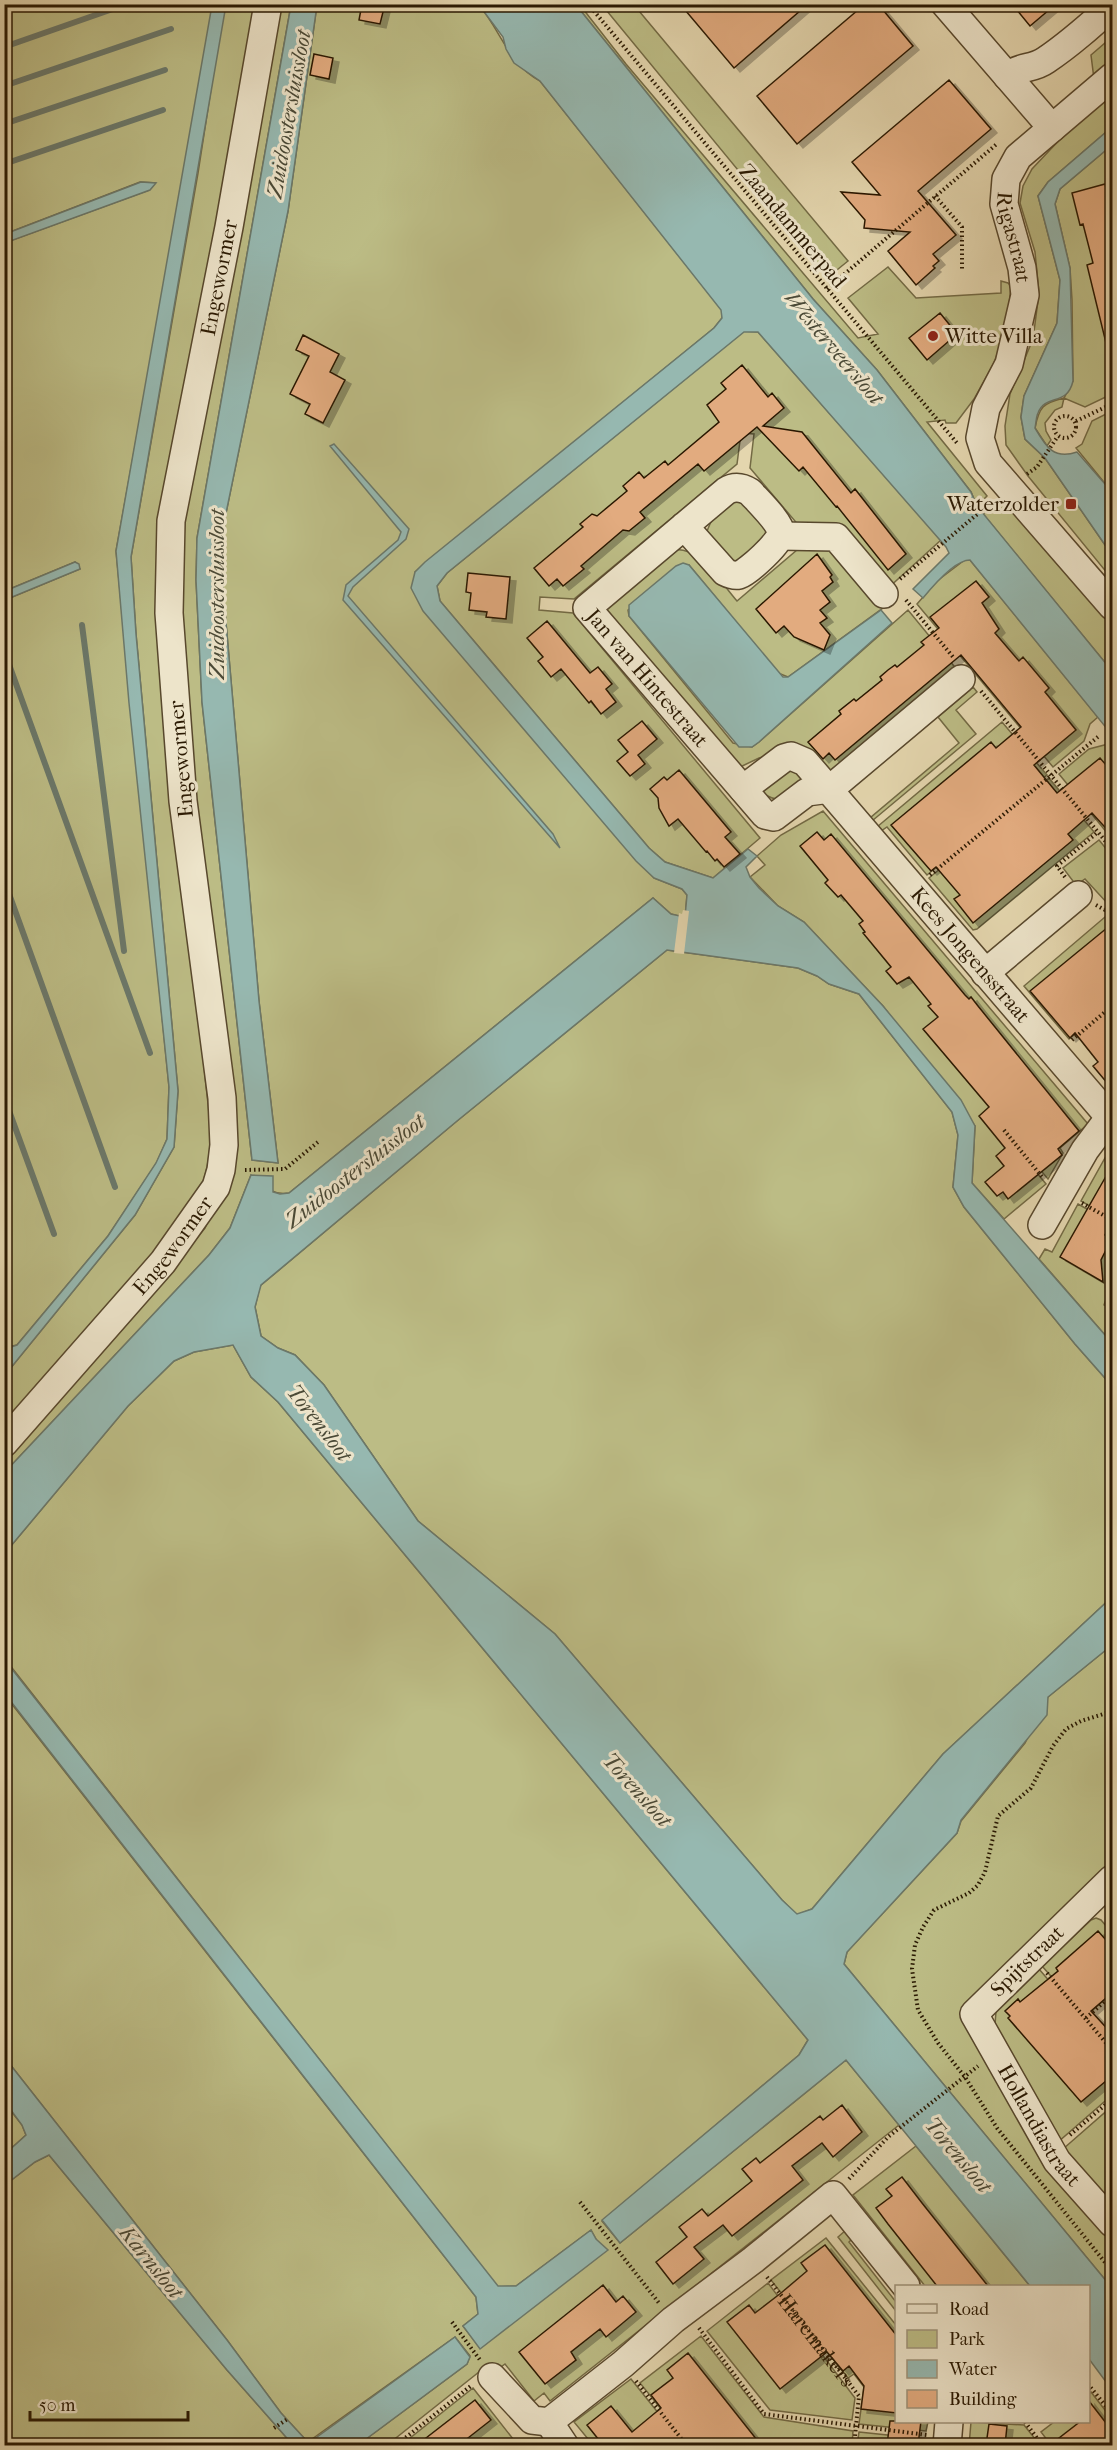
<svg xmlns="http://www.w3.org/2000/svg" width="1117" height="2450" font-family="'IM FELL French Canon',serif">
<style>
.green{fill:#bcbc85;stroke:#736a44;stroke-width:1.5}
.water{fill:#96b8b0;stroke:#6b786a;stroke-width:1.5}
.pier{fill:#e4d6ae}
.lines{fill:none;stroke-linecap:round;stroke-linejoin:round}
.stream{stroke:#6b786a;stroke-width:6}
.building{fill:#e2ab7f;stroke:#2a1902;stroke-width:1.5;filter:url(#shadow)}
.minor-casing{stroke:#58482d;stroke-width:30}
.path{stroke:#2a1902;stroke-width:4;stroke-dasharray:1.5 3;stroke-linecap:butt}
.minor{stroke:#ede4ca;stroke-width:27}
.poi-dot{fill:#8f2418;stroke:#ede4ca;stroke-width:2}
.labels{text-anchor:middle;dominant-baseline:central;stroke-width:6;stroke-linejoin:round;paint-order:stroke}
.street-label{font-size:21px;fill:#2a1902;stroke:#ede4ca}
.poi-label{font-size:21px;fill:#2a1902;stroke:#ede4ca;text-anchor:start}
.water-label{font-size:22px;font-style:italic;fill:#4a4936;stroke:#ede4ca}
</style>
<defs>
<filter id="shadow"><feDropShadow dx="6" dy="4" stdDeviation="0" flood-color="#0004"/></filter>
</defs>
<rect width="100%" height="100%" fill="#e4d6ae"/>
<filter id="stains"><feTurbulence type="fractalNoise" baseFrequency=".00333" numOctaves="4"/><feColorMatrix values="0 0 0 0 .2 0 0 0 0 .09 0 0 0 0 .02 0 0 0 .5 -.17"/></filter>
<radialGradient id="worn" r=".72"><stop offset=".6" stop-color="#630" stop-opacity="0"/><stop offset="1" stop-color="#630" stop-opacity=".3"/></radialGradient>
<path class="green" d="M5 5H215L116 551 169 1087 167 1139 156 1164 108 1236 17 1345 7 1347 4 1345 5 600 80 569 75 562 5 591 4 243 149 190 155 183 140 182 5 234Z
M224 5H260L165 519 177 815 211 1132C209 1170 205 1181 188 1215L5 1430V1375L135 1215 174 1147 178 1091 136 634 131 557 198 173Z
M277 5H291L197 538 196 580 202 702 252 1160 278 1163 259 1001 222 577 225 518 288 211 317 5H479C501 31 509 65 540 81L722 310V318L714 328 415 572 654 878 682 889 687 895 685 918 671 914 653 898 289 1193C272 1196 263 1185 251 1175L230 1228 209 1255 5 1472 4 1453 174 1266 205 1228 222 1188 181 609 185 516Z
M576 5H580L626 64 858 338 878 334 848 298 888 267 916 298 1001 293V281L1008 283 1011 286 1007 326 994 363 974 399 956 423H946L945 420 927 422 987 496 977 506 971 492 877 370 813 299Z
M602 5H634L848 261 827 278Z
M1112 37V63L1094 79 1091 55Z
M1112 94V127L1048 182 1038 196 1060 280 1057 323 1024 396 1021 417 1025 439 1045 458 1112 555V579L1028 476 1006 445 1005 426 1010 394 1033 339 1039 293 1035 252 1020 203 1023 186 1032 169 1065 134Z
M1112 145V394L1085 407 1064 398 1062 407 1055 410 1045 423 1046 431 1051 440 1047 446 1035 428C1039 407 1043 403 1064 398L1073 381 1072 300 1070 268 1055 204 1060 189Z
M744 331 758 332 941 540 887 589 800 527 750 468 754 434 741 433 737 464 574 599 540 597 539 610 573 613 760 838 713 878 665 862 649 848 440 601 437 586 447 573Z
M1112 411V492L1076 448 1082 444 1092 421Z
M1005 495 1112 623V671L983 514Z
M739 501 748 505 768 533 735 566 708 539 707 531 713 517 729 503Z
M804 544 835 545 887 605 788 677 778 673 689 565 628 610 629 616 733 743 752 747 759 742 908 610 958 671 833 774 779 753 759 758 738 768 602 608 672 550C700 545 720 582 737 601Z
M966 559 970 560 1098 717 1090 724 1084 741 1053 767 917 604 937 581Z
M973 687 977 692 956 710 976 734 872 821 870 818 959 743 938 717Z
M1002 722 1047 775 927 875 887 827 881 831 877 827Z
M1112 743V839L1059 774 1089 749Z
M791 771 804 776 805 783C790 795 783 806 764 794L762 785 779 772Z
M1049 778 1094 832 977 929 973 930 929 878Z
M823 811 1088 1124 1060 1148 1063 1153 1048 1179 1004 1127 1001 1129 1046 1184 1004 1219 972 1183 975 1126 883 1006 804 922 778 906 750 877 765 865 757 856 781 835Z
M1099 840 1112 856V900L1108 904 1085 879 1076 885 1063 868Z
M1112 911V1003L1069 1039 1024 986Z
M667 950 798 968 817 976 829 984 859 994 952 1112 958 1135 953 1187 964 1207 1075 1344 1112 1386V1597L943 1754 812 1909 797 1915 782 1900 555 1634 418 1521 324 1385 295 1355 278 1348 261 1336 255 1307 260 1286 457 1121Z
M1110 1149 1112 1150V1219L1081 1201Z
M1078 1204 1112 1223V1283L1104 1305 1108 1307 1112 1295V1343L1039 1259 1045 1249 1052 1252Z
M233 1345 251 1377 278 1402 808 2040 799 2055 602 2221 620 2243 846 2060 899 2125 550 2401 544 2393 534 2401 505 2364 485 2379 479 2372 387 2445H358L467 2364 470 2356 455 2337 312 2439H305L281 2413 227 2340 5 2058 4 1694 476 2297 478 2314 463 2326 480 2348 596 2239 591 2230 516 2286 498 2287 5 1659V1553L128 1406 174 1361 194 1352Z
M1112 1645V1864L971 2006 1054 2175 1112 2240V2288L844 1964 847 1952 957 1833 961 1821 1025 1743 1048 1697Z
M1096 1918 1101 1920 1112 1933V1993L1086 2016 1042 1966 1091 1920Z
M1039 1969 1112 2054V2095L1058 2142 995 2025 996 2011Z
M4 2102 22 2125 26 2135 5 2154Z
M1110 2108 1112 2111V2207L1063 2149Z
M916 2146 1030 2286H925L853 2195Z
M49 2155 227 2370 293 2445 5 2446V2185L35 2162Z
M846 2230 853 2238 849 2242 896 2302V2311L838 2237Z
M826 2238 896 2325V2422H928L926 2431 859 2424 864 2387 854 2374 848 2378 771 2280Z
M768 2283 855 2398 852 2420 770 2410 707 2331Z
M701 2336 764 2417 853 2431 852 2445H690L640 2383Z
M631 2379 684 2445H593L574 2422Z
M473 2388 517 2444 514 2446H400Z
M1091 2392 1112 2419V2445H1051L1041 2432 1054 2422H1088L1089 2394Z
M971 2422 1024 2425 1040 2445 969 2446Z
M859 2432 925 2439 924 2445 857 2446Z"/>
<path class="water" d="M212 5H226L131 557 136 634 178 1091 174 1147 135 1215 5 1375V1349L17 1345 108 1236 156 1163 167 1139 169 1087 129 703 116 551Z
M291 5H317L288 211 225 518 222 577 259 1001 278 1163 252 1160 202 702 196 580 197 538Z
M479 5H576L813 299 877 370 971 492 977 506 1112 671V735L970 560C955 560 932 587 923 598L913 589 949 553 946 547 758 332H744L447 573 437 586 440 601 649 848 665 862 713 878 748 849 757 856 746 867 750 877 759 888 778 906 804 922 883 1006 961 1100 975 1126 972 1183 1112 1343V1386L1075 1344 964 1207 953 1187 958 1135 952 1112 859 994 829 984 817 976 798 968 667 950 457 1121 261 1285 255 1307 261 1336 278 1348 295 1355 324 1385 418 1521 555 1634 782 1900 797 1914 812 1909 943 1754 1112 1597V1645L1048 1697 1047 1715 961 1820 957 1833 847 1952 844 1964 1112 2288V2390L1089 2359 1088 2286H1030L846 2060 620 2243 602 2220 799 2055 808 2040 278 1402 251 1377 233 1345 194 1352 174 1361 128 1406 5 1553V1472L209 1255 230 1228 251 1175 273 1176V1192L280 1194 289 1193 653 898 671 914 685 917 687 895 682 889 654 878 636 861 423 611 411 588 415 572 425 562 714 328 722 318 721 310 540 81 514 63 506 49 503 37Z
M1112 127V145L1060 189 1055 204 1070 268 1073 381C1067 407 1046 393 1038 413 1036 417 1036 424 1035 428 1046 447 1054 460 1077 452L1112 492V555L1045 458 1025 439 1021 417 1024 396 1057 323 1060 280 1038 196 1048 182Z
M141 182 156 183 150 190 5 243V234Z
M334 444 409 529 406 539 353 587 348 596 553 834 560 848 343 600 346 585 398 540 401 532 330 446Z
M75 562 79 564 80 569 5 600V591Z
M683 563 689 565 783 677H788L881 610 892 623 759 742 752 747H739L629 616V605L676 566Z
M4 1659 498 2286H516L591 2230 596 2239 608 2250 480 2349 463 2326 478 2314 476 2297 5 1694Z
M5 2058 227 2340 281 2413 305 2439 296 2445H293L227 2370 49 2155 35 2162 5 2185V2154L26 2135 22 2125 5 2102Z
M455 2337 470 2357 467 2364 358 2445H306Z"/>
<path class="pier" d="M683 910 689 911 684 954 674 953 679 913 682 914Z"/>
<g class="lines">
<path class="stream" d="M4 7 13 4
M4 47 127 4
M4 86 171 29
M4 124 165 70
M4 164 163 110
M82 625 124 951
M7 659 150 1053
M4 880 115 1187
M4 1097 54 1234"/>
</g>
<path class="building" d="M362 4H385L380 24 359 20Z
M680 4H808L734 68Z
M865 4H878L913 46 797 144 757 96Z
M1012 4H1056L1030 26Z
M314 54 333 58 329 79 310 75Z
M949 80 991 129 918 191 956 235 933 254 939 261 933 266 935 268 916 285 888 251 910 232 864 228 865 220 841 192 880 195 852 162Z
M1105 184 1111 207 1107 208 1113 231V342L1106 343 1087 265 1093 263 1083 224 1080 225 1072 193Z
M940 313 957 334 927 360 909 338Z
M303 335 339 354 330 372 345 380 323 423 305 414 310 404 290 394 309 356 296 350Z
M742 365 768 397 772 393 784 408 763 426 802 432 851 493 855 489 906 554 888 570 837 506 836 507 803 467 799 471 757 427 704 471 698 464 640 512 645 518 629 531 623 530 581 566 584 569 563 586 557 579 549 586 534 568 583 527 580 524 592 514 597 516 627 491 623 486 639 472 644 478 665 461 668 465 719 422 707 405 726 389 721 383Z
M817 554 832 575 830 577 833 582 822 591 830 602 820 610 827 618 820 623 830 635 824 650 794 637 784 626 776 633 756 609Z
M468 573 510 577 506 619 486 617 487 612 469 610 471 593 466 592Z
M976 581 989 597 982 603 999 629 995 633 1019 661 1023 657 1049 688 1045 692 1076 730 1034 765 1057 793 1100 758 1113 773V836L1092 813 1068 834 1073 840 973 923 954 899 960 895 936 867 931 871 891 825 991 742 996 748 1021 727 961 655 835 760 829 753 823 759 808 742 841 714 839 711 854 699 856 701 882 680 880 677 888 670 895 665 897 667 924 645 921 642 939 628 930 617Z
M547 621 590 673 598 667 612 684 606 689 616 702 601 714 591 701 589 703 561 669 551 677 538 661 543 657 527 638Z
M642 721 657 739 638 755 645 764 630 776 617 761 628 752 618 740Z
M679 770 731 832 725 837 740 854 724 867 717 859 715 861 707 851 706 852 678 819 669 826 659 808 658 798 650 789 664 777 667 780Z
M817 832 824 840 831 834 965 995 969 999 971 997 978 1006 1079 1131 1058 1149 1062 1155 1008 1199 1003 1192 997 1196 985 1182 1004 1166 996 1156 1005 1148 979 1116 989 1107 923 1029 938 1017 928 1006 931 1004 909 977 897 984 886 971 891 967 863 933 865 932 859 924 863 921 841 895 838 897 825 883 828 880 800 846Z
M1113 923V1090L1093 1066 1098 1062 1075 1033 1070 1038 1030 991Z
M1113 1164V1209L1107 1220V1224L1110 1226 1105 1235 1112 1238 1101 1260 1103 1282 1060 1257Z
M1098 1931 1113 1948V1992L1091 2011 1113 2035V2075L1081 2102 1008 2018 1010 2016 1005 2011 1018 1999 1020 2002 1058 1971 1056 1968Z
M842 2105 862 2132 833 2157 822 2143 792 2166 803 2180 732 2236 723 2225 694 2247 704 2259 673 2284 656 2262 687 2237 679 2227 702 2209 708 2216 752 2181 742 2169 756 2158 760 2163 820 2116 823 2120Z
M902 2177 922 2203 988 2286H937L888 2224 876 2208 892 2196 886 2189Z
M825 2245 897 2336V2413L861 2409 864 2386 849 2366 843 2371 827 2352 780 2389 727 2322 749 2305 755 2313 781 2293 807 2271 801 2263Z
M603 2285 616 2302 623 2296 636 2312 606 2337 600 2329 571 2352 576 2360 545 2384 519 2352Z
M688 2353 761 2445H603L587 2425 611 2406 632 2432 661 2408 651 2395 673 2378 667 2370Z
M475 2400 491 2420 459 2445H417Z
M1089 2401 1113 2432V2445H1050L1081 2421H1089Z
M890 2421H921L918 2445H887Z
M989 2424 1007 2426 1005 2445H986Z"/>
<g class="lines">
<defs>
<g id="minor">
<path d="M945 4 1052 128"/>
<path d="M1007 76C1021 65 1032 70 1046 60 1070 44 1091 25 1112 6"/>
<path id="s2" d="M1112 77 1018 157 1006 179 1004 204 1022 268 1025 295 1009 364 986 408 980 438 988 463 1112 606"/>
<path id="s3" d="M684 526 725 572C729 574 734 576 739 575 748 572 781 542 781 533 780 522 757 500 750 492 742 487 734 486 726 491L587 608 765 815 774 817 807 792 830 789"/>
<path d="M781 536 836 537 884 594"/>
<path id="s4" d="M743 789 784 758 791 756 805 762 1112 1120"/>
<path d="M830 789 961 679"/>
<path d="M985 973 1078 895"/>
<path d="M1042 1225 1085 1150 1109 1118"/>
<path id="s5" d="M4 1443 163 1262 216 1187 221 1170 224 1145 222 1098 183 801 169 613 171 521 229 227 268 4"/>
<path id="s6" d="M1112 1879 974 2014 1057 2161 1112 2223"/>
<path d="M492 2377 532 2420 549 2422 623 2364 673 2320 753 2260 833 2195 906 2286"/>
<path d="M549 2422 565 2446"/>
<path d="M947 2446 949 2422"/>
</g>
</defs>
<use href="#minor" class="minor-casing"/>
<g class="path">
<path d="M588 4 957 443"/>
<path d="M935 196 962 227V271"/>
<path d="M827 289 998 143"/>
<circle cx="1065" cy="427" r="11"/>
<path d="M1076 421 1112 404"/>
<path d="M1027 474 1037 467 1058 436"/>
<path d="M900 579 993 501"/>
<path d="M906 600 953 657"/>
<path d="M981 691 1112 849"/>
<path d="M930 875 1099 736"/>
<path d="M1065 877 1057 866 1098 832"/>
<path d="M1096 905 1105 910 1112 902"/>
<path d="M1072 1040 1112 1006"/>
<path d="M1004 1130 1043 1178"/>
<path d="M245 1170 285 1169 318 1142"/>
<path d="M1082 1203 1112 1220"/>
<path d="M1107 1304 1112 1289"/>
<path d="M1112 1707 1110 1712 1081 1721 1066 1729 1053 1746 1031 1788 998 1816 985 1872 978 1885 969 1893 934 1910 923 1927 915 1945 912 1969 918 2010 938 2043 965 2077 997 2128 1112 2271"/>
<path d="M1047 1973 1112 2050"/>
<path d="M1086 2018 1112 1995"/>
<path d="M1070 2135 1112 2099"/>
<path d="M849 2179 888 2137 978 2066"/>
<path d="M580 2202 659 2303"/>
<path id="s1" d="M767 2277 859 2396 854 2446"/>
<path d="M452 2322 480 2360"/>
<path d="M699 2328 764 2414 927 2435"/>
<path d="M636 2381 687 2446"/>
<path d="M1088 2384 1112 2414"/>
<path d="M1025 2422 1043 2446"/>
<path d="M274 2428 289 2418"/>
<path d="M395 2446 472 2385"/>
</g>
<use href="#minor" class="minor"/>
</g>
<g class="poi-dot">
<circle cx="933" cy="336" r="6"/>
<rect x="1065" y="498" width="12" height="12" rx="3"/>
</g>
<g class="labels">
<g class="street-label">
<text transform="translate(793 226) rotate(50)">Zaandammerpad</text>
<text stroke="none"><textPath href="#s2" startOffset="208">Rigastraat</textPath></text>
<text stroke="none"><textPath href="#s5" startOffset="1251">Engewormer</textPath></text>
<text stroke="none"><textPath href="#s3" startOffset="488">Jan van Hintestraat</textPath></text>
<text transform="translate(181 759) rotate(-95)">Engewormer</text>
<text stroke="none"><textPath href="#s4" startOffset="328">Kees Jongensstraat</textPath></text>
<text stroke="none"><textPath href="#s5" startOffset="260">Engewormer</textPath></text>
<text transform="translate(1027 1961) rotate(-44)">Spijtstraat</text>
<text stroke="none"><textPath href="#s6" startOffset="322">Hollandiastraat</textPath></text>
<text stroke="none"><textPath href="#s1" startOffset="80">Haremakers</textPath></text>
</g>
<g class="poi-label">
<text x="945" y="336">Witte Villa</text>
<text x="1059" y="504" text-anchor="end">Waterzolder</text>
</g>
<g class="water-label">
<text transform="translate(289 114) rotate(-80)">Zuidoostersluissloot</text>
<text transform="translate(834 348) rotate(50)">Westerveersloot</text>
<text transform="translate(217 594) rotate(-90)">Zuidoostersluissloot</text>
<text transform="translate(355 1171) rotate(-38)">Zuidoostersluissloot</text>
<text transform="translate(319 1423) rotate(52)">Torensloot</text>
<text transform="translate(637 1790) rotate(48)">Torensloot</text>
<text transform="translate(958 2155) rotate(50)">Torensloot</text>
<text transform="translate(151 2262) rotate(51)">Karnsloot</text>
</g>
</g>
<rect width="1117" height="2450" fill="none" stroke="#e4d6ae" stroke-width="24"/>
<rect x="6" y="6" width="1105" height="2438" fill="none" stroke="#2a1902" stroke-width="3"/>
<rect x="12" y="12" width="1093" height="2426" fill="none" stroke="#2a1902" stroke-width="1.5"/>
<rect x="895" y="2285" width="195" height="138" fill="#ede4ca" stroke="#9f937a" stroke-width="1.5"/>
<rect x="907" y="2304" width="30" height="9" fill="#ede4ca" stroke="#9f937a" stroke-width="1.5"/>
<text x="949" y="2315" font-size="18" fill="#2a1902">Road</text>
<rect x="907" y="2330" width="30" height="18" fill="#bcbc85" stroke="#9f937a" stroke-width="1.5"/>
<text x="949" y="2345" font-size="18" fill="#2a1902">Park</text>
<rect x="907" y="2360" width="30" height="18" fill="#96b8b0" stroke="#9f937a" stroke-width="1.5"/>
<text x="949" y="2375" font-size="18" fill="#2a1902">Water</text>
<rect x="907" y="2390" width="30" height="18" fill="#e2ab7f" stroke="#9f937a" stroke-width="1.5"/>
<text x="949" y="2405" font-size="18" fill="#2a1902">Building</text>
<path d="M30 2411v9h158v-9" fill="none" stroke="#2a1902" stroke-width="3"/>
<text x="39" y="2411" font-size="18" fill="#2a1902" stroke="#ede4ca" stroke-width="4.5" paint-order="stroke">50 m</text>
<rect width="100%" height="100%" filter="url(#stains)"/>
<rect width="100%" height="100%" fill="url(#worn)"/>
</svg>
